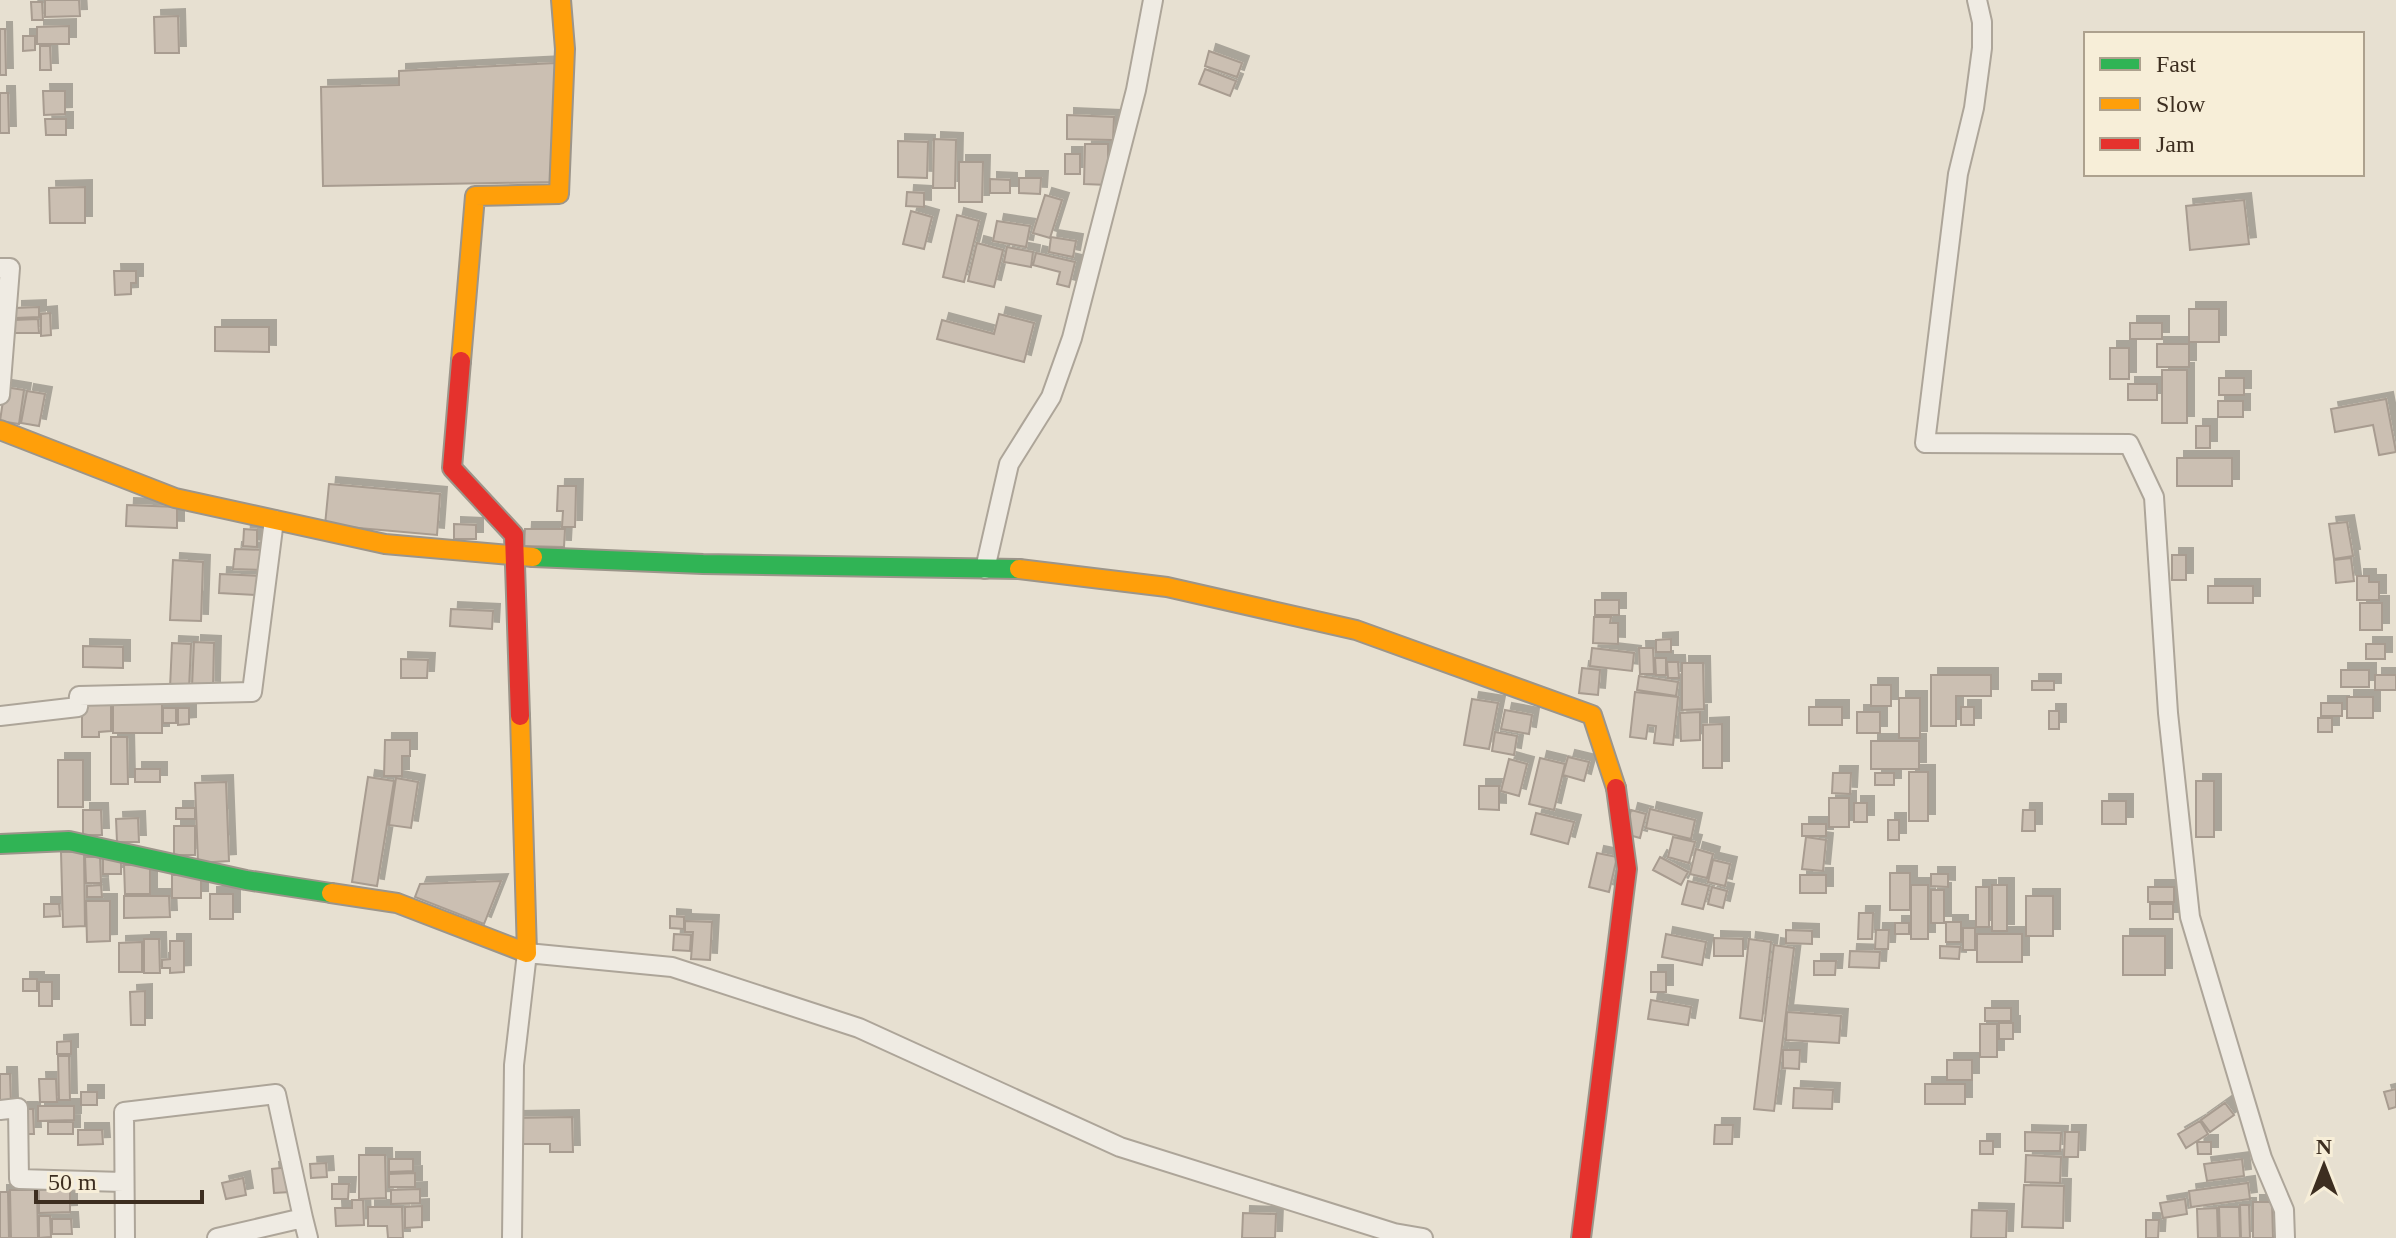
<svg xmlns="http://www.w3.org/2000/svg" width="2396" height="1238" font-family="'Times New Roman',serif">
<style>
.building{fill:#cbbfb2;stroke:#a89c90;stroke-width:2;filter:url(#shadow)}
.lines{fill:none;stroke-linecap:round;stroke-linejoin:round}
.street-casing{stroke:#ada599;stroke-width:22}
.fast-casing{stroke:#9c958a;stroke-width:22}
.slow-casing{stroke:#9c958a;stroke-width:22}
.jam-casing{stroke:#9c958a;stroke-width:22}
.street{stroke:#efebe3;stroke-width:18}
.fast{stroke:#30b455;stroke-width:18}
.slow{stroke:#ff9f0a;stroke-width:18}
.jam{stroke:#e5322d;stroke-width:18}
</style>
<defs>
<filter id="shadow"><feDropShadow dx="7" dy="-7" stdDeviation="0" flood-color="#0004"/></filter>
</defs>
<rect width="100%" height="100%" fill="#e7e0d1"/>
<path class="building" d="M45 0H79L80 16 45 17Z
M31 2H42L43 20H32Z
M178 16 179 53H155L154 17Z
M69 26V44H37V27Z
M0 29H5L6 75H0Z
M23 36H35V50L23 51Z
M40 46H50L51 70H40Z
M1209 51 1242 63 1237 77 1205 66Z
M556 63 555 182 323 186 321 87 399 85V71Z
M1205 69 1236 81 1230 96 1199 84Z
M43 91H65V114L44 115Z
M0 93H8L9 133H0Z
M1067 115 1114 117 1113 140 1067 139Z
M45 119H66V135H46Z
M934 139 956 140 955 188H933Z
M898 141 928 142 927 178 898 177Z
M1085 144H1108V185L1084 184Z
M1065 154H1080V174H1065Z
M959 162H983L982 202H959Z
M1019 178H1041L1040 194 1019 193Z
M990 179 1010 180V193H990Z
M85 187V223H50L49 188Z
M907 192 924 193V207L906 206Z
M1045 195 1062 200 1050 238 1033 233Z
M2244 200 2249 244 2190 250 2186 206Z
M911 211 932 217 924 249 903 244Z
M957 215 979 221 964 282 943 277Z
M997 221 1030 226 1026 247 993 241Z
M1051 237 1076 241 1073 257 1049 252Z
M977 243 1003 250 994 287 968 281Z
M1007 247 1033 252 1031 267 1004 262Z
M1036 253 1075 262 1069 287 1057 284 1060 272 1033 265Z
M114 271H136V283H131V294L115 295Z
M39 307V317L15 318V308Z
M2189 309H2219V342H2189Z
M50 313 51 335 41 336V314Z
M999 314 1034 323 1024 362 937 339 942 320 994 334Z
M38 319 39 333H15L14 320Z
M2130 323H2162V339H2130Z
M215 327H269V352L215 351Z
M2157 344H2189V367H2157Z
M2110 348H2129V379H2110Z
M2162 370H2187V423H2162Z
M2219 378H2244V395H2219Z
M2128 384H2157V400H2128Z
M5 387 24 390 19 424 0 421Z
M27 391 45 394 39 426 21 423Z
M2386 399 2396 452 2379 455 2373 425 2335 432 2331 409Z
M2218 401H2243V417H2218Z
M2196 426H2210V448H2196Z
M2177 458H2232V486H2177Z
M329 484 440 494 437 535 325 525Z
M558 486H576L575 527H562L563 511H557Z
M127 505 177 507V528L126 526Z
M2347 522 2353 556 2334 559 2329 524Z
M454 524 476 525V539H454Z
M244 529 257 530V547L243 546Z
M525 529H565L564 547 524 546Z
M235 549 265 550 264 570 233 569Z
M2172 555H2186V580H2172Z
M2351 558 2354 581 2336 583 2334 560Z
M173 560 203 562 201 621 170 620Z
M220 574 259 576 258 595 219 593Z
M2357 576H2369V582H2379V600H2357Z
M2208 586H2253V603H2208Z
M1595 600H1619V615H1595Z
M2360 603H2382V630H2360Z
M451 609 493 611 492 629 450 626Z
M1594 617H1611L1610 623H1618V644L1593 643Z
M1671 639V652H1656V640Z
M194 642 214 643 213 688 192 687Z
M172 643 191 644 189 688H170Z
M2366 644H2385V659H2366Z
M83 646 123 647V668L83 667Z
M1592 648 1634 653 1632 671 1590 666Z
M1639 648H1653L1654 674H1640Z
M1655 658H1666V675H1656Z
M401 659 428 660 427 678H401Z
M1667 662H1678L1679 678H1668Z
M1682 663H1703L1704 709 1682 710Z
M1582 668 1600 670 1598 695 1579 693Z
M2341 670H2369V687H2341Z
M1931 675H1991V696H1956V726H1931Z
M2375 675H2396V690H2375Z
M1639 676 1678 682 1676 696 1637 690Z
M2032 681H2054V690H2032Z
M1871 685H1891V706H1871Z
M1635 692 1678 697 1673 745 1654 743 1656 726 1648 725 1646 739 1630 737Z
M162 697V733H113V698Z
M2347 697H2373V718H2347Z
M1899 698H1920V738H1899Z
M82 699H111V731L99 732V737H82Z
M1472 699 1498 703 1489 749 1464 745Z
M2321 703H2342V716H2321Z
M1809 707H1842V725H1809Z
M1961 707H1974V725H1961Z
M163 708H176V723H163Z
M178 708H189V724L178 725Z
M1505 710 1532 715 1529 734 1501 729Z
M2049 711H2059V729H2049Z
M1700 712V740L1681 741 1680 713Z
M1857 712H1880V733H1857Z
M2318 718H2332V732H2318Z
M1722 724V768H1703V725Z
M1495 732 1517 736 1514 755 1492 751Z
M111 737H127L128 784H111Z
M385 740H410V756H402V776H384Z
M1871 741H1919V769H1871Z
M1568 757 1589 762 1584 781 1563 775Z
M1540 758 1565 764 1554 810 1529 804Z
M1509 759 1527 764 1519 796 1501 791Z
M58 760H83V807H58Z
M135 769H160V782H135Z
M1909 772H1928V821H1909Z
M1833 773H1851L1850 794 1832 793Z
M1875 773H1894V785H1875Z
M368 777 394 781 377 886 352 882Z
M396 778 418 782 411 828 389 825Z
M2196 781H2214V837H2196Z
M226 782 229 861 198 863 195 783Z
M1479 786H1499V810L1479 809Z
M1829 798H1849V827H1829Z
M2102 801H2126V824H2102Z
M1854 803H1867V822H1854Z
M176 808H195V819H176Z
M1650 809 1695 820 1691 839 1646 828Z
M83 810H101L102 835H83Z
M1631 810 1646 814 1640 838 1625 834Z
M2023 810H2035V831H2022Z
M1536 813 1574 822 1568 844 1531 834Z
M138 818 139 842H117L116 819Z
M1888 820H1899V840H1888Z
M1802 824H1826V836H1802Z
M174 826H195V855H174Z
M1673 837 1695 842 1689 863 1668 857Z
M1806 837 1826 840 1823 871 1802 869Z
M1696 849 1713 854 1707 878 1690 874Z
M61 852H84L85 926 63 927Z
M1597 853 1617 857 1609 892 1589 887Z
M85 857H100L101 883H86Z
M1660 857 1688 872 1681 885 1653 870Z
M103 859H121V874H103Z
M1713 860 1730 864 1725 886 1708 882Z
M124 865H150V894H125Z
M1890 873H1910V910H1890Z
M1931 874H1948V887L1931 886Z
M172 875H201V898H172Z
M1800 875H1826V893H1800Z
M501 881 484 924 415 897 420 884Z
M1688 881 1709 886 1703 909 1682 904Z
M101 885 102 897H87V886Z
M1911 885H1928V939H1911Z
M1992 885H2007V931H1992Z
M1712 887 1727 891 1723 908 1708 904Z
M1976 887H1989V927H1976Z
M2148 887H2174V902H2148Z
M1931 890H1944V923H1931Z
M210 894H233V919H210Z
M124 896H169L170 917 124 918Z
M2026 896H2053V936H2026Z
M86 901H110V941L87 942Z
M44 904H59L60 916 44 917Z
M2150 904H2173V919H2150Z
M1859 913H1873L1872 939H1858Z
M670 916 684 917V929L670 928Z
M685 921 712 922 710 960 691 959 693 932H685Z
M1946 922H1961V942H1946Z
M1895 923H1909V934H1895Z
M1963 928H1975V950H1963Z
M1786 930 1812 931V944L1786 943Z
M1876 930H1889L1888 949H1875Z
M674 934 691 935 690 951 673 950Z
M1666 934 1706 942 1702 965 1662 957Z
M1977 934H2022V962H1977Z
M2123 936H2165V975H2123Z
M1714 938 1743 939V956H1714Z
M144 939H159L160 973H144Z
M1749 939 1771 942 1762 1021 1740 1018Z
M170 941H184V972L170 973V968H162V960L170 959Z
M142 942V972H119V943Z
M1774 945 1794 948 1774 1111 1754 1109Z
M1940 946 1960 947 1959 959 1940 958Z
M1850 951 1880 952 1879 968 1849 967Z
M1814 961H1836L1835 975H1814Z
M1651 972H1666V992H1651Z
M23 979H37V991H23Z
M39 982H52V1006H39Z
M145 991V1025H131L130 992Z
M1651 1000 1691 1007 1688 1025 1648 1019Z
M1985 1008H2011V1021H1985Z
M1787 1012 1841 1016 1839 1043 1786 1040Z
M1999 1023H2013V1039H1999Z
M1980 1024H1997V1057H1980Z
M71 1041V1054H57V1042Z
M1783 1050H1800L1799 1069 1783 1068Z
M58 1056H69L70 1100H59Z
M1947 1060H1972V1080H1947Z
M0 1074H10L11 1106H0Z
M39 1079H56L57 1102H40Z
M1925 1084H1965V1104H1925Z
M1794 1088 1833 1090 1832 1109 1793 1108Z
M2396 1089V1107L2389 1109 2384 1092Z
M81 1092H97V1105H81Z
M2225 1103 2234 1115 2210 1132 2201 1120Z
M38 1106H74V1120L38 1121Z
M21 1109H33L34 1134H21Z
M572 1117 573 1152H550V1144H514V1118Z
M2200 1121 2208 1134 2186 1148 2178 1134Z
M48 1122H73V1134H48Z
M1715 1125H1733L1732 1144H1714Z
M78 1130H102L103 1144 78 1145Z
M2025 1132 2061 1133 2060 1151H2025Z
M2065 1132H2079L2078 1157H2064Z
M1980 1141H1993V1154H1980Z
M2197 1142H2211V1154H2198Z
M359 1155H385L386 1198 359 1199Z
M2026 1155 2061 1157 2060 1183 2025 1182Z
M389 1159H413V1171L389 1172Z
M2242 1159 2244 1176 2207 1181 2204 1164Z
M326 1163 327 1177 311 1178 310 1164Z
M289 1167 290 1192 274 1193 272 1169Z
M415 1173V1187H389V1174Z
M243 1178 246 1195 226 1199 222 1183Z
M2248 1183 2250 1199 2191 1207 2189 1191Z
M332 1184H349L348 1199H332Z
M2024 1185 2064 1186 2063 1228 2022 1227Z
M70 1189V1212L39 1213V1190Z
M420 1189V1203L391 1204V1190Z
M10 1190H37L38 1238H11Z
M0 1192H8L9 1238H0Z
M2185 1199 2187 1214 2163 1218 2160 1203Z
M352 1200H363L364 1225 336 1226 335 1208H352Z
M2253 1202H2272L2273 1238H2253Z
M2240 1205H2249L2250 1238H2241Z
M422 1206V1227L405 1228V1207Z
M368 1207H402L403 1238H388L387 1226H368Z
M2219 1207H2239L2240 1238H2220Z
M2217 1208 2218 1238H2198L2197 1209Z
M1972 1210 2007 1211 2006 1238H1971Z
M1243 1213 1276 1214 1275 1238H1242Z
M39 1216H50L51 1237 39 1238Z
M52 1219H71L72 1234H52Z
M2146 1220H2159L2158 1238H2146Z"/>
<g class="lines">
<defs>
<path id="street" d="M1977 0 1982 22V48L1974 108 1958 174 1925 443 2129 444 2154 497 2168 713 2190 917 2262 1158 2284 1210 2285 1238
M0 268H10L0 395
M985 569 1009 464 1051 397 1072 338 1136 90 1153 0
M0 716 78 707 79 696 252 692 274 520
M0 1110 18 1108 19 1179 123 1182
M125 1238 124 1112 276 1094 303 1218
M217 1238 303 1218 308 1238
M512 1238 514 1065 527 953 672 967 859 1028 1120 1147 1394 1233 1423 1238"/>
<path id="fast" d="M533 557 703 564 1019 569
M0 844 69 841 246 880 331 893"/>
<path id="slow" d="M461 361 475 196 559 194 565 49 561 0
M0 430 175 498 385 544 533 557
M1019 569 1167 587 1356 630 1592 715 1616 788
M331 893 397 903 527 953 520 716"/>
<path id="jam" d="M461 361 452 468 514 535 520 716
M1581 1238 1627 869 1616 788"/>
</defs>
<use href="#street" class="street-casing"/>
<use href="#fast" class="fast-casing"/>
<use href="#slow" class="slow-casing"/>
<use href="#jam" class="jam-casing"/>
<use href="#street" class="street"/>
<use href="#fast" class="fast"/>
<use href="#slow" class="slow"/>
<use href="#jam" class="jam"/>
</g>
<rect x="2084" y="32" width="280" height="144" fill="#f7eed8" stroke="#ada18e" stroke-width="2"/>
<rect x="2100" y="58" width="40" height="12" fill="#30b455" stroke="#ada18e" stroke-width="2"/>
<text x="2156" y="72" font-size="24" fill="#3d2e20">Fast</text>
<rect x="2100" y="98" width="40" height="12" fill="#ff9f0a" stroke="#ada18e" stroke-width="2"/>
<text x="2156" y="112" font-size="24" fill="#3d2e20">Slow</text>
<rect x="2100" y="138" width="40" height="12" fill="#e5322d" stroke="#ada18e" stroke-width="2"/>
<text x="2156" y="152" font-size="24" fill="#3d2e20">Jam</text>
<g transform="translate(2324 1166)" stroke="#f7eed8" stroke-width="6" paint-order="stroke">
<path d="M0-6L14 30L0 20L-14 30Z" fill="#3d2e20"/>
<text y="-12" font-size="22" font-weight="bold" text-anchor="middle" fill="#3d2e20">N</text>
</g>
<path d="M36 1190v12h166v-12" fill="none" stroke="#3d2e20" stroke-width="4"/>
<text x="48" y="1190" font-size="24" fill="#3d2e20" stroke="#f7eed8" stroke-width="6" paint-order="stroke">50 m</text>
</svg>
